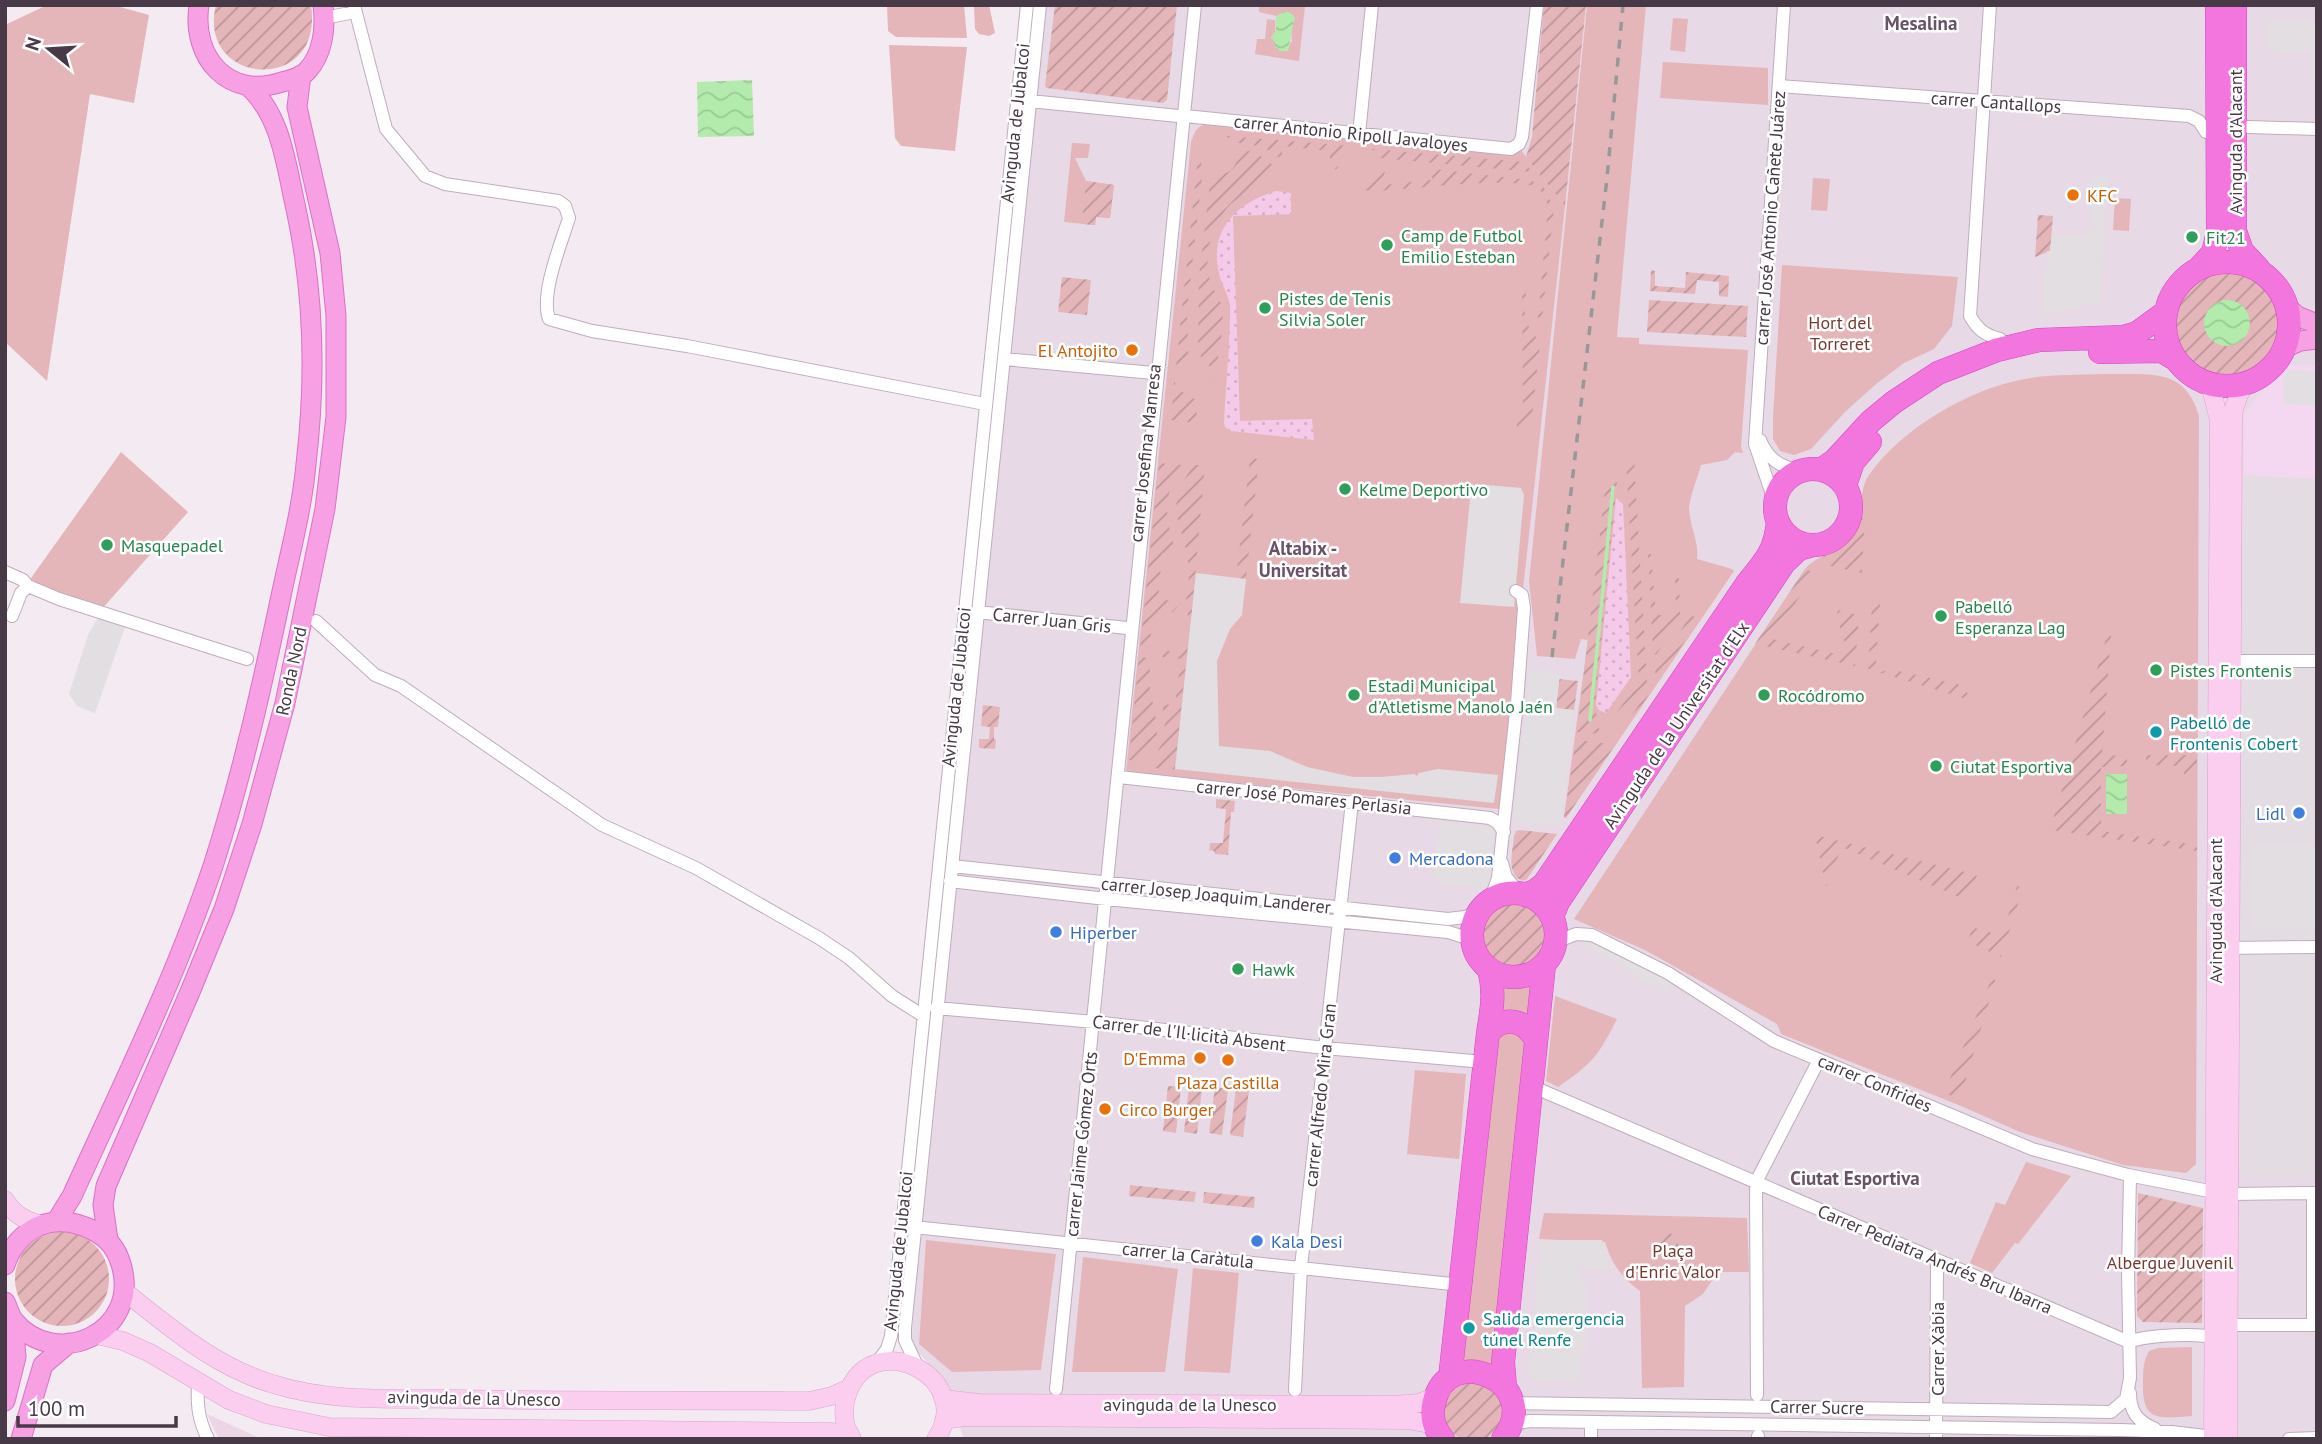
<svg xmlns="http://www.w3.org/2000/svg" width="2322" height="1444" font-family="'PT Sans',sans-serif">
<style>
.residential{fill:#e7d9e5}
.commercial{fill:#f4d8f2}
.industrial{fill:#e4dce3}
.education{fill:#ecd5e7}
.green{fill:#e5b6b9}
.sand{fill:url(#sand-dots)}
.garden{fill:url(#garden-furrows)}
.parking{fill:#e3dee2}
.water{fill:url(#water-waves)}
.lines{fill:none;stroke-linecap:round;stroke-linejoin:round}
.stream{stroke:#b2ebac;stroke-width:3.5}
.street-casing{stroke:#bfadbc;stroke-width:14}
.secondary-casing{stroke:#d9a4cc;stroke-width:19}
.primary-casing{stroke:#db71c6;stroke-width:21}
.highway-casing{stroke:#d246c0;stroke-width:24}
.street{stroke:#fff;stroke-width:12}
.secondary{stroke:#fbceef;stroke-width:18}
.primary{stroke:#f7a0e4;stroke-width:19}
.highway{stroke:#f376df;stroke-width:23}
.rail{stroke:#989898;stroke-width:3.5;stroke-dasharray:9 9;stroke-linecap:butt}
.food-dot{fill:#e8710a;stroke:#fff;stroke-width:2.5}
.leisure-dot{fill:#2e9e5b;stroke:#fff;stroke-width:2.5}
.culture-dot{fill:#0f9aa8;stroke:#fff;stroke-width:2.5}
.shop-dot{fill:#3f7fe0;stroke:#fff;stroke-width:2.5}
.labels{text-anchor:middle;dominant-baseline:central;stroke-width:5;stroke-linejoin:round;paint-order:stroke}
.street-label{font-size:18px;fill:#473946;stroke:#fff}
.food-label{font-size:18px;fill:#c56008;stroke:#fff;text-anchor:start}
.leisure-label{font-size:18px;fill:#27864d;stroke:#fff;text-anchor:start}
.park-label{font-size:18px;fill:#763830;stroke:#fff}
.culture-label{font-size:18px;fill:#0d838f;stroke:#fff;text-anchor:start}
.shop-label{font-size:18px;fill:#366cbe;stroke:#fff;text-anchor:start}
.neighbourhood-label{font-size:19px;font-weight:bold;fill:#695167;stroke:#fff}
</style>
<defs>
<pattern id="sand-dots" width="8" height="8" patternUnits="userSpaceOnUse" patternTransform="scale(1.75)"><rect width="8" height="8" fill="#f5cae8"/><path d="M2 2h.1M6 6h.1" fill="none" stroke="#d3aec8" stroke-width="1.8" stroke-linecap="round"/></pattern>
<pattern id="garden-furrows" width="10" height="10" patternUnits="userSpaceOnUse" patternTransform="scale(1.75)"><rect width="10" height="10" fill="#e5b6b9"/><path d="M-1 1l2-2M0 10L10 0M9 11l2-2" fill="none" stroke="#bb9598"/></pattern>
<pattern id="water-waves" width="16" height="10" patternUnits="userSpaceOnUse" patternTransform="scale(1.75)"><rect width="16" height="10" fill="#b2ebac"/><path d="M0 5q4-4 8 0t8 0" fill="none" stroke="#9aca95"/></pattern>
</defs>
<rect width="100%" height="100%" fill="#f4eaf2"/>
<path class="residential" d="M1020 5H1587L1529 581 1581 639H1587L1639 339 1617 337 1645 5H2317V1439H964L945 1383 911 1344Z"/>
<path class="commercial" d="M2291 365 2317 366V479L2244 475V415L2256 397Z"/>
<path class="industrial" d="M2244 475 2317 479V1176L2236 1174 2243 775 2242 684Z"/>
<path class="education" d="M207 1414 262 1439H219Z"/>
<path class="green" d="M47 5H113L149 15 134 103 90 94 47 381 5 342V25Z
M887 5H964L967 38 896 37 888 31Z
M974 5H989L995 33 989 36 979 34 975 29Z
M1259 5 1305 6 1299 61 1255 54 1257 39H1265L1267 19 1275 20C1277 32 1270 44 1285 51L1292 41 1291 28 1294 18 1280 14 1277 16 1259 12Z
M1587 5H1646L1617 337 1639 338V344L1748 350 1741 447 1743 453 1735 452 1727 460 1701 465C1698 477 1689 498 1689 509 1690 527 1699 541 1697 559L1732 569 1734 571 1566 818 1564 817 1588 640 1581 639 1575 659 1537 656 1529 581Z
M1673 18 1688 19 1685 52 1670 50Z
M889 45 967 47 955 151 901 146 895 138Z
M1663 62 1768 68V105L1660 98Z
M1208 123 1520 149 1565 206 1499 809 1126 772 1191 142C1195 131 1197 126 1208 123Z
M1072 143 1090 144 1088 158H1075L1086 181 1114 185 1110 218 1096 217 1095 225 1064 222Z
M1813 178 1830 179 1827 211 1811 210Z
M2115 198 2131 199 2129 231 2113 230Z
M1782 265 1958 277 1952 326 1934 349 1904 363 1876 384 1845 412 1811 449 1794 455 1780 451 1773 439V417Z
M2105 374C2148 375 2185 366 2199 416L2196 1164 2186 1173 2123 1165 2020 1132 1961 1106 1781 1034 1777 1024 1645 950 1574 919 1805 569C1818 554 1840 552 1852 536 1866 518 1856 494 1869 475 1902 428 1969 389 2025 379 2051 374 2078 375 2105 374Z
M121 452 188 512 101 610 32 583 31 578Z
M1537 978 1532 1024 1498 1009 1499 982 1521 983Z
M1555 996 1617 1019C1599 1055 1592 1064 1558 1087L1546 1081Z
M1504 1027 1532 1039 1499 1369 1459 1365 1492 1036Z
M1415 1070 1466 1074 1459 1159 1407 1154Z
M2026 1162 2071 1176 2018 1244 2015 1243 1992 1273 1970 1263 1996 1202 2005 1205Z
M1544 1213 1747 1218 1749 1272H1718L1703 1294 1685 1306 1684 1387 1642 1388 1640 1291C1621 1277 1612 1264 1605 1242L1539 1239Z
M926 1240 1056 1254 1041 1370 952 1372 919 1344Z
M1083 1257 1178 1269 1165 1372H1072Z
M1193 1268 1239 1273 1230 1373 1184 1371Z
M2192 1347V1416C2160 1418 2142 1423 2143 1384 2143 1371 2143 1362 2149 1351L2158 1348Z"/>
<path class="sand" d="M1276 191 1291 193V214L1233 216 1240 421 1312 419 1314 440 1231 431 1225 427 1224 422C1226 384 1230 346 1230 309 1230 296 1221 285 1219 273 1209 229 1237 203 1276 191Z
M1616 498 1623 504 1631 677 1606 713 1599 710 1596 705 1597 696Z"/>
<path class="garden" d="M216 5H311C325 96 196 86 216 5Z
M1055 5H1177L1167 100 1163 103 1047 88 1045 86Z
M1544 5H1586L1565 206 1526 157 1532 137Z
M1226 136 1352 146 1341 154 1337 169 1330 170V151L1283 146 1281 159 1264 147 1234 142Z
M1372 149 1524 162 1532 172 1379 158Z
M1238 150C1254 149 1265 158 1276 168 1264 189 1238 192 1224 212 1209 232 1203 260 1211 284 1214 292 1221 300 1222 308 1225 328 1217 358 1215 378 1213 364 1202 362 1198 351L1199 277 1211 174C1228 178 1239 167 1238 150Z
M1198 155 1203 169 1187 310 1188 358 1179 365 1175 377Z
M1380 168 1385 169 1383 185 1432 180 1433 169 1530 180 1543 186 1554 208 1541 328 1538 317 1548 209C1547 200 1544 191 1535 187 1512 176 1408 189 1377 191L1359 190 1375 181Z
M1086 181 1114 185 1110 218 1096 217 1095 225 1082 224Z
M2038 215 2053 216 2050 251 2035 257Z
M1651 270 1655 271V286L1685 288 1686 272 1729 276 1728 297 1719 296V282L1697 280 1695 294 1650 291Z
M2228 270C2313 286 2280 392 2215 375 2203 371 2193 366 2185 355 2158 315 2185 277 2228 270Z
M1062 277 1091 280 1087 315 1058 312Z
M1522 292H1526L1525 314 1529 327 1540 343 1531 426 1517 427V416L1523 415Z
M1649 300 1748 306 1746 337 1647 332Z
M1174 381 1179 390 1196 400 1197 423 1171 420Z
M1250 458 1259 459 1246 579 1236 578Z
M1634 458 1647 682 1610 733 1606 727 1639 682 1626 462Z
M1159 463 1182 465C1161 498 1165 519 1177 554L1162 553 1158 599 1181 602 1173 612C1154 612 1145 628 1154 645L1147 648H1140Z
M1194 465H1205L1191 622C1181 606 1190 587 1189 569 1186 522 1159 513 1194 465Z
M1606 481 1617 482 1595 706 1600 734 1577 732Z
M1861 518H1865L1862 573 1826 565 1823 555C1842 548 1853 537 1861 518Z
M1648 554H1651L1656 615H1676L1675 578H1679L1680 619 1656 655 1653 652Z
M1805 569 1815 573 1772 639 1845 656C1848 638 1834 622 1838 610L1859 615 1855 666 1755 644Z
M1872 604H1880L1876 662 1881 672 1890 669 1961 685 1968 694 1963 698 1868 669Z
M1691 615 1699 620 1566 818 1564 817 1576 740 1612 744 1656 680 1655 670Z
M2107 635H2111L2102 755 2127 756V766L2101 767V831L2197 845V851L2050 830Z
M1189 636 1175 769 1153 768 1146 765C1167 743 1167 734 1162 705L1175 704 1181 659 1162 657 1165 651C1177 652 1185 648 1189 636Z
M1139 656 1147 658 1151 663C1144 690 1163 725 1155 742 1151 751 1141 756 1133 761L1129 760Z
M1559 679 1578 681 1574 710 1556 709Z
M983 705 1000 707 998 727H994V739L996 740 995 749 979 748V739H989L990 727 981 726Z
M2146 755H2197V776H2184V766L2146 765Z
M1216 799 1235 801 1234 812H1231L1228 855 1215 854 1214 851 1210 850 1209 853 1210 843H1223L1226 809 1216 808Z
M1520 830 1557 834 1527 879 1523 881C1505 874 1513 852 1514 836L1516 831Z
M1815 835 1977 875 1968 901 1842 847 1826 887Z
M2017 886 2023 888 2001 957 1968 942 1972 927 2002 936Z
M1482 935a32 32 0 1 1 64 0a32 32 0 1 1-64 0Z
M1994 973 1995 982 1960 1099 1944 1093Z
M1168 1086 1181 1087 1176 1133 1163 1131Z
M1189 1086 1202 1088 1197 1134 1184 1132Z
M1215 1087 1228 1089 1222 1135 1209 1133Z
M1236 1089 1249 1090 1243 1137 1230 1135Z
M1130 1185 1196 1192 1194 1202 1129 1196Z
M1204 1192 1255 1197 1254 1208 1203 1203Z
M2138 1193 2203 1208 2202 1323 2143 1322 2137 1316Z
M15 1279a47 47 0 1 1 94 0a47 47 0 1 1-94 0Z
M1652 1245a13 13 0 1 1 26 0a13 13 0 1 1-26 0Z
M1444 1412a29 29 0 1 1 58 0a29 29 0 1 1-58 0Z"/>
<path class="parking" d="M2266 18 2317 21V81H2309L2311 52 2266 50Z
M2092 175 2108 177 2100 303 2043 315 2047 251H2050L2052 234 2089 236Z
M2289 370 2317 371V406L2284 404 2283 377Z
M1476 484 1521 488 1524 495 1514 607 1460 603 1471 488Z
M1196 573 1246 579 1242 615 1230 629 1217 661 1219 746 1270 751 1307 767 1353 777H1381L1414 774 1417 776 1419 773 1438 769 1498 775 1494 803 1175 769Z
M98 618 125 627 95 713 77 706 69 694 88 635Z
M1735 645 1745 646 1619 835 1610 833Z
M1529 671 1560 674 1556 708 1574 710 1561 824 1558 827 1514 822Z
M1440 822 1495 828 1489 888 1433 882Z
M2253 844H2317V929H2251Z
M1583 940 1635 962 1670 983 1671 997 1586 947Z
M1541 1240H1602L1610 1268 1580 1269 1579 1282H1586V1354H1580L1579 1381 1533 1380 1528 1374Z"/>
<path class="water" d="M1285 11 1291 13 1295 18C1291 29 1291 40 1288 51H1279L1278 48H1275V42L1271 38 1276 30V17Z
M752 80 754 136 698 137 697 82Z
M2204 323a23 23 0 1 1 46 0a23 23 0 1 1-46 0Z
M2106 774H2127V814H2106Z"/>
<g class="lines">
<path class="stream" d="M1590 720 1613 487"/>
<defs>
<path id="street" d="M354 5 386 129 425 176 445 184 558 201 565 206 569 218C561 244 540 294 549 319L592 331 687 346 985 404
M1990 5 1970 316C1978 330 1985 335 2000 339
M324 18 355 12
M1779 86 2189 116 2199 121 2206 132
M1030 101 1178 116
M1185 116 1511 149 1519 144 1522 137 1537 5
M2248 127 2317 129
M1359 134 1372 5
M1004 359 1153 373
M1760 440C1768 459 1779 466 1799 471
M1775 503 1755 444 1784 5
M5 572 23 580 28 586
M977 612 1127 628
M12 616 21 593 28 586 59 599 247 659
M316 621 375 675 401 686 602 825 696 868 819 938 849 958 892 996 922 1015
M2233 661H2317
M1119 777 1490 818 1497 822 1504 832
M1502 863 1506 877 1520 894
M952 866 1448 919 1465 917 1480 911
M950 881 1106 899 1448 932 1464 937 1473 942
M1490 901 1498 878 1517 703 1524 608 1522 595 1516 591
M1556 942 1576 934 1592 935 1668 973 1774 1041 2032 1149 2128 1175 2214 1192
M2223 948 2317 947
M936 1008 1094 1022 1325 1048 1484 1062
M1531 1086 2129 1342C2146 1335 2201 1332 2219 1339
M2313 1193V1325
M2231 1194 2317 1193
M914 1227 1461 1285
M2227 1325H2317
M875 1365 887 1349 891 1336 1027 5
M917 1366 905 1340V1328L1040 5
M198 1383C197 1405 198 1419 208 1439
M1056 1389 1195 5
M1295 1390 1301 1267 1352 802
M2130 1393C2130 1412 2137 1421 2155 1429
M1757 1395 1756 1182 1819 1060
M1512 1403 2111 1412 2126 1399 2130 1378 2128 1272 2130 1176
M1511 1424 1530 1421 2120 1430 2172 1432 2221 1438
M1758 1436V1439
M1591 1439V1422
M1936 1439 1937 1260
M2289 1439 2317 1438"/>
<path id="secondary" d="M2210 384 2219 420 2213 1439
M5 1200C14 1215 26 1221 43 1225
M125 1292C171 1328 215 1367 273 1384 332 1403 396 1398 458 1399 575 1401 692 1400 809 1401L832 1396 850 1388
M97 1335 123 1341 150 1353 229 1400 266 1414 329 1427 831 1432 850 1434
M943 1399 979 1403 1393 1405 1419 1403 1435 1397
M944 1420 964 1417 1408 1420 1435 1425
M852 1439C843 1425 842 1408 848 1392 874 1325 977 1379 936 1439
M2228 1439 2233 420 2234 408 2242 387"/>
<path id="primary" d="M199 5C191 58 229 100 282 82 290 80 302 77 307 71 323 54 326 28 323 5
M2289 309 2297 316 2317 324
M2286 347 2300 341 2317 339
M56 1222 72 1196C122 1086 176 977 214 863 242 775 262 686 281 596 290 553 302 509 306 464 316 379 314 292 296 209 286 166 282 116 248 86
M108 1240 103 1205 106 1186 190 992 224 909 252 824 285 703 325 509 336 417V316L330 253 297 107 301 75
M5 1265C10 1248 23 1233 39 1226 59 1218 78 1222 96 1232 109 1239 117 1250 121 1264 142 1333 55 1371 14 1321 10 1316 8 1308 5 1302
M5 1401 16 1357 13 1320
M21 1439 43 1365 69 1343"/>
<path id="highway" d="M2235 5V231L2242 251 2258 268
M2165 324a62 62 0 1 1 124 0a62 62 0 1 1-124 0Z
M2201 266 2213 253 2218 232 2217 5
M2100 352 2162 351 2175 359
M1775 507a38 38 0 1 1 76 0a38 38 0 1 1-76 0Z
M1822 469 1835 460 1871 421 1894 402 1938 373 1997 350 2039 340 2123 337 2137 333 2166 312
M1845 485 1853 462 1870 442
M1472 935a42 42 0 1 1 84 0a42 42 0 1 1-84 0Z
M1524 895 1535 891 1544 884 1748 582C1766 560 1775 551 1778 522
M1552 917 1558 902 1784 563 1799 549 1813 545
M1488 1033C1504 1015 1525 1019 1536 1040
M1450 1378 1488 1033C1492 1009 1495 992 1489 969
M1505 1387 1503 1362 1544 965
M1443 1439C1434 1429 1431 1416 1434 1403 1447 1340 1546 1383 1503 1439"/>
</defs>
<use href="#street" class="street-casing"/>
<use href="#secondary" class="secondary-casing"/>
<use href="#primary" class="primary-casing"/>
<use href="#highway" class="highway-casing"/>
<use href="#street" class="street"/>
<use href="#secondary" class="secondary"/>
<use href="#primary" class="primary"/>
<use href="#highway" class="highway"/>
<path class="rail" d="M1552 657 1607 178 1623 5"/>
</g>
<g class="food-dot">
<circle cx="2073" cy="195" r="7"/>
<circle cx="1132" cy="350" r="7"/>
<circle cx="1200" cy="1058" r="7"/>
<circle cx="1228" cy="1060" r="7"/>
<circle cx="1105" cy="1109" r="7"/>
</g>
<g class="leisure-dot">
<circle cx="2192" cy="237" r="7"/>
<circle cx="1387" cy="245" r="7"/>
<circle cx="1265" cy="308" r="7"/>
<circle cx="1345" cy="489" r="7"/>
<circle cx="107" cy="545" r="7"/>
<circle cx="1941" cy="616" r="7"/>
<circle cx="2156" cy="670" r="7"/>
<circle cx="1354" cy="695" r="7"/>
<circle cx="1764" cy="695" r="7"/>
<circle cx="1936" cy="766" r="7"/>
<circle cx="1238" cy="969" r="7"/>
</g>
<g class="culture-dot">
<circle cx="2156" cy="732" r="7"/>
<circle cx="1469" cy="1328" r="7"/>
</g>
<g class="shop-dot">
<circle cx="2299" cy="813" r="7"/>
<circle cx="1395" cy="858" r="7"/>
<circle cx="1056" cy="932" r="7"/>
<circle cx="1257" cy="1241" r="7"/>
</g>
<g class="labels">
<g class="street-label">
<text transform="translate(1996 102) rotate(4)">carrer Cantallops</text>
<text transform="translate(1015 123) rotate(-84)">Avinguda de Jubalcoi</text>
<text transform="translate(1351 133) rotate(6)">carrer Antonio Ripoll Javaloyes</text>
<text transform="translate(2235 142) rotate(-90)">Avinguda d'Alacant</text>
<text transform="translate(1770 218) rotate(-86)">carrer José Antonio Cañete Juárez</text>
<text transform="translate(1145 453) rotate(-84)">carrer Josefina Manresa</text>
<text transform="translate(1052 620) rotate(6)">Carrer Juan Gris</text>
<text transform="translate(291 671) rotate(-78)">Ronda Nord</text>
<text transform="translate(956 687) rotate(-84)">Avinguda de Jubalcoi</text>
<text transform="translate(1676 725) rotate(-56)">Avinguda de la Universitat d'Elx</text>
<text transform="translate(1304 797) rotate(6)">carrer José Pomares Perlasia</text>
<text transform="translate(1216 895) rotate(6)">carrer Josep Joaquim Landerer</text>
<text transform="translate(2215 911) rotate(-90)">Avinguda d'Alacant</text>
<text transform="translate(1189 1033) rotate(7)">Carrer de l'Il·licità Absent</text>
<text transform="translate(1875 1083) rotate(23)">carrer Confrides</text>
<text transform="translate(1320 1095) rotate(-84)">carrer Alfredo Mira Gran</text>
<text transform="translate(1081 1144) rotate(-84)">carrer Jaime Gómez Orts</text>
<text transform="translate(898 1251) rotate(-84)">Avinguda de Jubalcoi</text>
<text transform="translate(1188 1255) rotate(6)">carrer la Caràtula</text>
<text transform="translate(1935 1259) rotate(23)">Carrer Pediatra Andrés Bru Ibarra</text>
<text transform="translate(1937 1349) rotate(-90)">Carrer Xàbia</text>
<text transform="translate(474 1398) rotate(1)">avinguda de la Unesco</text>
<text x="1190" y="1404">avinguda de la Unesco</text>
<text transform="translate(1817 1407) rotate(1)">Carrer Sucre</text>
</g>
<g class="food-label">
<text x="2087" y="195">KFC</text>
<text x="1118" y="350" text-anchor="end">El Antojito</text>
<text x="1186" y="1058" text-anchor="end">D'Emma</text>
<text x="1228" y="1082" text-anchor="middle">Plaza Castilla</text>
<text x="1119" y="1109">Circo Burger</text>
</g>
<g class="leisure-label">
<text x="1401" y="235">Camp de Futbol<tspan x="1401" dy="21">Emilio Esteban</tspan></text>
<text x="2206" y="237">Fit21</text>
<text x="1279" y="298">Pistes de Tenis<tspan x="1279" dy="21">Silvia Soler</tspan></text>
<text x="1359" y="489">Kelme Deportivo</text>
<text x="121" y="545">Masquepadel</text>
<text x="1955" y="606">Pabelló<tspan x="1955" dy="21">Esperanza Lag</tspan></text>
<text x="2170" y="670">Pistes Frontenis</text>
<text x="1368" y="685">Estadi Municipal<tspan x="1368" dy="21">d'Atletisme Manolo Jaén</tspan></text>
<text x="1778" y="695">Rocódromo</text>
<text x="1950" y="766">Ciutat Esportiva</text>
<text x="1252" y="969">Hawk</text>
</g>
<g class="park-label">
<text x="1840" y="322">Hort del<tspan x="1840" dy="21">Torreret</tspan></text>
<text x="1673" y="1250">Plaça<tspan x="1673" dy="21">d'Enric Valor</tspan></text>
<text x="2170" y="1262">Albergue Juvenil</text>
</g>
<g class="culture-label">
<text x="2170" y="722">Pabelló de<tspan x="2170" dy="21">Frontenis Cobert</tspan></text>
<text x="1483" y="1318">Salida emergencia<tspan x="1483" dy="21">túnel Renfe</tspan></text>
</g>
<g class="shop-label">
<text x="2285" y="813" text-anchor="end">Lidl</text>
<text x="1409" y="858">Mercadona</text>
<text x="1070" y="932">Hiperber</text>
<text x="1271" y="1241">Kala Desi</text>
</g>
<g class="neighbourhood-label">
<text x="1921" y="23">Mesalina</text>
<text x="1303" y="548">Altabix -<tspan x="1303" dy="22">Universitat</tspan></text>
<text x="1855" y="1178">Ciutat Esportiva</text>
</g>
</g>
<rect width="2322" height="1444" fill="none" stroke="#473946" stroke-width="14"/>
<g transform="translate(49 49) rotate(288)" stroke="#ffffff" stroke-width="5" paint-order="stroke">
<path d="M0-5L12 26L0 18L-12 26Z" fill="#473946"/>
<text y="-10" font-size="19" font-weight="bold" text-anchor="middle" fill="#473946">N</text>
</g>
<path d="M18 1416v10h158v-10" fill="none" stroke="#473946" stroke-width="3.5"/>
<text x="28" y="1416" font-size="21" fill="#473946" stroke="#ffffff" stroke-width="5" paint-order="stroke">100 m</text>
</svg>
